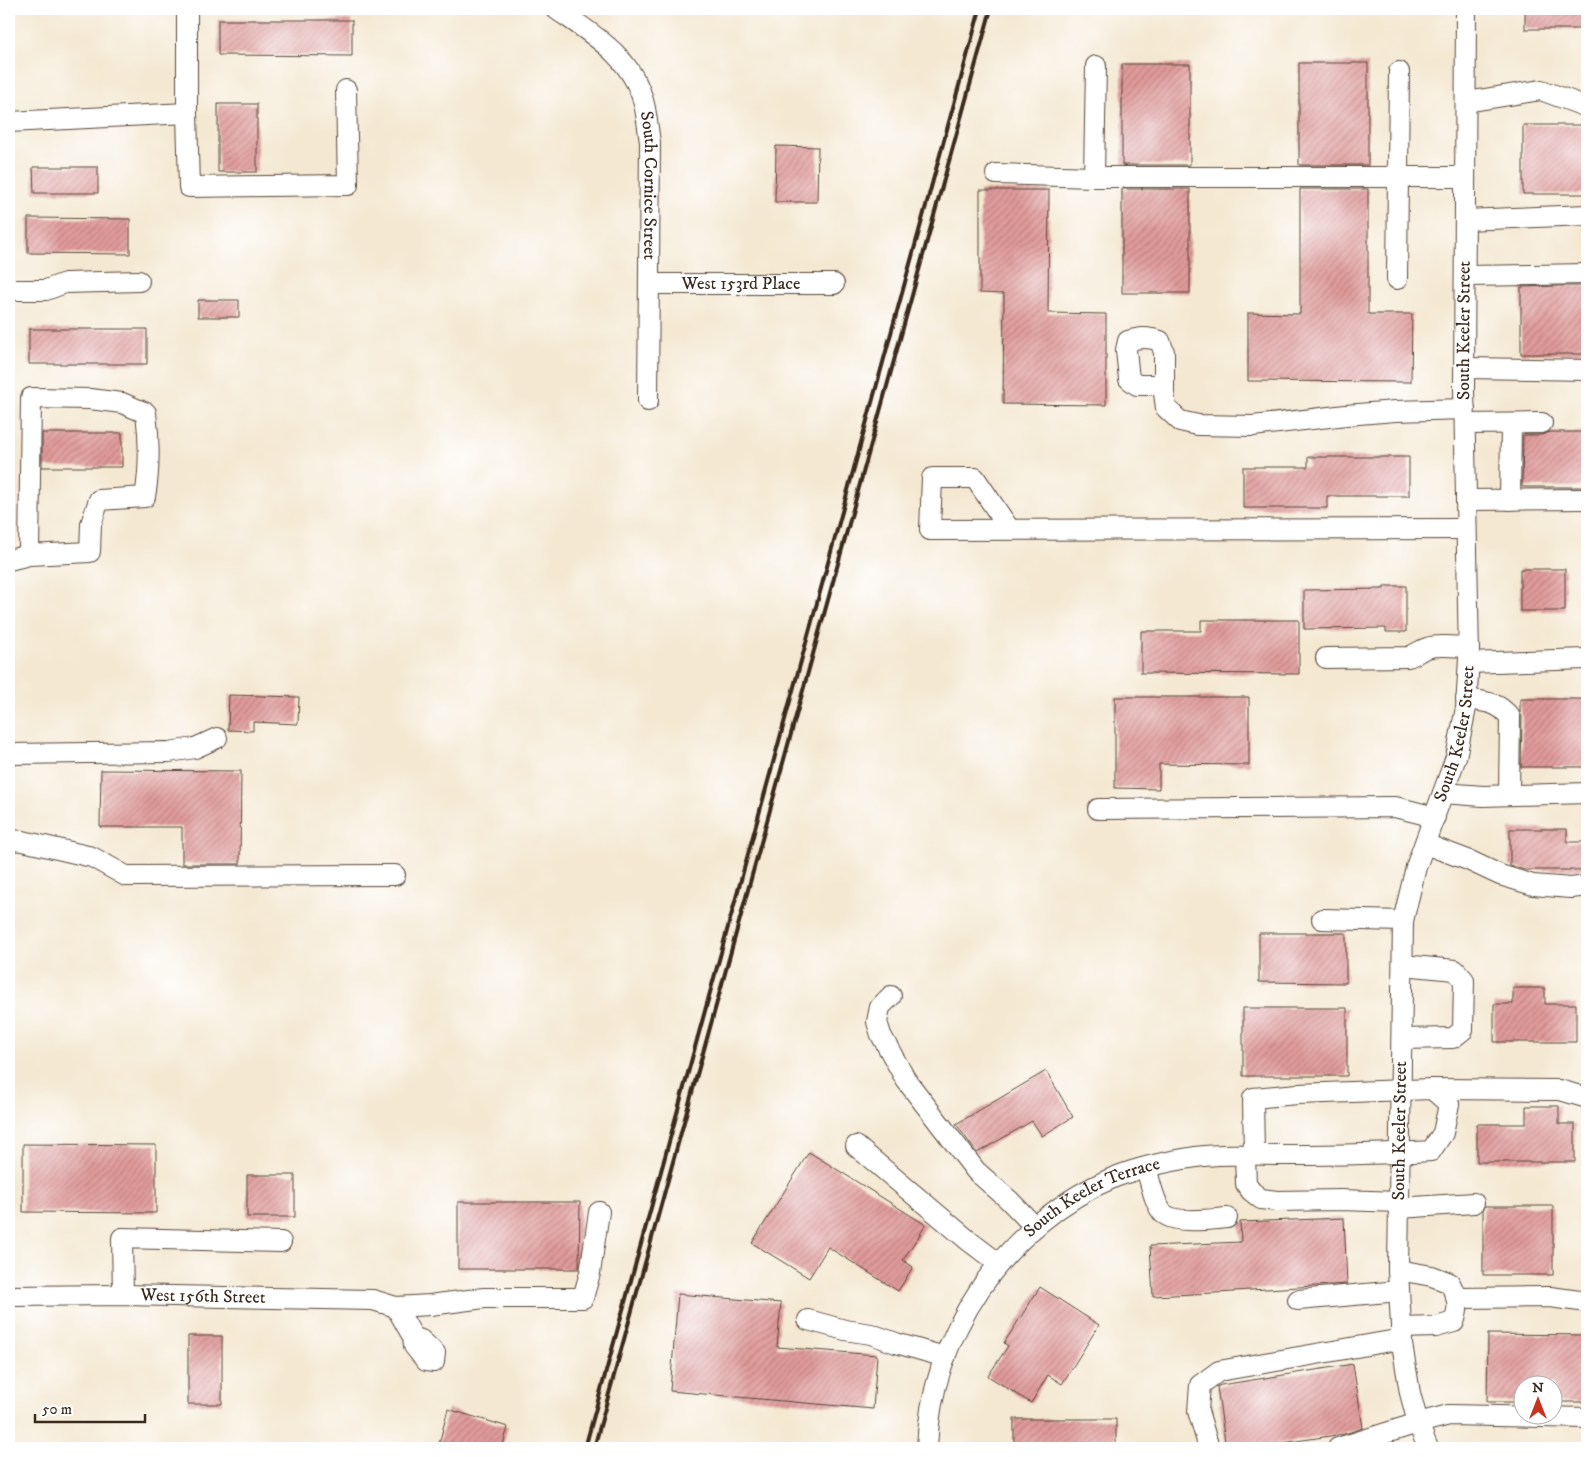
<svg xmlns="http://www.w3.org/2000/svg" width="1596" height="1457" font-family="'IM FELL DW Pica',serif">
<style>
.building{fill:url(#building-hatch)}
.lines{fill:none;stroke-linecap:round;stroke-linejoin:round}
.minor-casing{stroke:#574639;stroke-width:22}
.minor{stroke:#fff;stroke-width:20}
.rail{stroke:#3b2a1e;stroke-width:4}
.labels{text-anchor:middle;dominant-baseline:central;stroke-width:5;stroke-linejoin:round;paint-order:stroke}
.street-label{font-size:18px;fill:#3b2a1e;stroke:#fff}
</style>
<defs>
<pattern id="building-hatch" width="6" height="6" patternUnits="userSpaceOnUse" patternTransform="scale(1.25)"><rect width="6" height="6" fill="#e19b9b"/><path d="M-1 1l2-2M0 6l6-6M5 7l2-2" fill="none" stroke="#b87f7e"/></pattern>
</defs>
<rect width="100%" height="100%" fill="#fff"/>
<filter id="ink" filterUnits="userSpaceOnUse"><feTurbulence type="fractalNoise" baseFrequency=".02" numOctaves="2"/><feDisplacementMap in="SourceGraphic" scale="10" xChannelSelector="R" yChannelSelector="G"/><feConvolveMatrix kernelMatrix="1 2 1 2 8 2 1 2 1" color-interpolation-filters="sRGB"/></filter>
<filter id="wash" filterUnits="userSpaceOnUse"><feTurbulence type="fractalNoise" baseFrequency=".0096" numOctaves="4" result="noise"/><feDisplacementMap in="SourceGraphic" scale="20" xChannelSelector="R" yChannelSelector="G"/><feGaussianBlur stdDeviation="1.12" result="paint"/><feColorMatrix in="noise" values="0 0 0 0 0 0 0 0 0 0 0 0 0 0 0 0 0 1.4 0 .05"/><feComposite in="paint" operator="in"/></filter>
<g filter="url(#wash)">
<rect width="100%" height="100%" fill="#f4e8d2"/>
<g id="blocks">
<path class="building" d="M1525 9H1587V29H1525Z
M218 20H352V56L218 55Z
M1299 63H1368V165H1299Z
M1122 64H1190V165H1122Z
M218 104H257V172H218Z
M1523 125H1587V194H1523Z
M776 146 818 147 817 202H775Z
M33 167H98V193H34Z
M1122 189H1190V293H1122Z
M1300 189H1368V314H1412L1411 382 1248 381V313L1300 314Z
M980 190H1049L1048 313 1106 314V405L1003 404 1004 294 980 293Z
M28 218 130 219V254L28 253Z
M1559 286H1587V354H1521V287Z
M198 300H239V317H198Z
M29 329H147V364H29Z
M1550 432H1587V487H1522L1523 435H1542Z
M42 433H122V467H42Z
M1308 457H1409V496H1327V508H1243V467H1308Z
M1520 569H1565V611H1520Z
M1384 586H1406V632H1386V628L1304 629V590L1384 589Z
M1201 620H1299V674L1141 673V631H1201Z
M229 695 299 697 298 724 253 722V731L228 730Z
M1115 697H1249V765L1159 764V789L1115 788Z
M1520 699H1587V767H1521L1522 717 1520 713Z
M101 770 241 771 240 864H182V827H100Z
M1510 829H1567V842H1587V870H1525L1510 866Z
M1259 933H1346V983L1259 982Z
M1513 988H1545V1004H1576V1042H1494V1004H1513Z
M1243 1008H1347V1076H1243Z
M1046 1071 1073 1117 1042 1136 1032 1121 977 1153 956 1124Z
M1526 1106H1559V1124H1575V1162H1477V1124H1526Z
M23 1144 156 1145V1213L23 1212Z
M809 1152 926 1225 903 1260 913 1267 898 1291 828 1247 809 1278 752 1243Z
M247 1175H295V1217H247Z
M458 1202H580L579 1269H458Z
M1485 1206H1553V1275H1483V1210Z
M1344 1218 1347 1284 1234 1291V1292L1153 1296 1150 1246 1241 1242 1240 1222Z
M1040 1287 1099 1325 1062 1384 1048 1375 1031 1403 988 1376 1008 1346 1004 1343Z
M678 1294 781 1303 777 1347 877 1355 873 1409 670 1391Z
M1488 1334 1587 1335V1402H1554V1384H1524V1402H1487Z
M188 1336H222V1404H188Z
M1353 1364 1363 1428 1344 1434 1248 1448H1226L1217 1387 1221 1385Z
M448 1409 508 1427 502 1448H438Z
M1014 1419H1116V1448H1014Z"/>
</g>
</g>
<g filter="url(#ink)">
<use href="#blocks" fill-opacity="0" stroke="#574639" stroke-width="1"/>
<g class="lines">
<defs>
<g id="minor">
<path d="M187 9V113L189 187 348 185 346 90"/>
<path id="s1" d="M556 9C592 34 633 57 644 104 647 116 648 130 650 142L648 401"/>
<path d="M1466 102 1541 90 1587 107"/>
<path d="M9 122 187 113"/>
<path d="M996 174 1094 177H1465"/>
<path d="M1094 177 1096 66"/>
<path d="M1465 220 1587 215"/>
<path d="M1465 276 1587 274"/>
<path d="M1397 279 1399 72"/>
<path id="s2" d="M649 284H834"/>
<path d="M9 290H46L65 283 139 281"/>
<path d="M1465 368 1587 370"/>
<path d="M1164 385H1137L1129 379 1126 350 1128 341C1140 337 1148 337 1160 341L1164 352V393L1166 408 1180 421 1198 425 1253 426 1346 415 1395 411 1465 409"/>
<path d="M1465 424 1542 423"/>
<path d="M1466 500 1587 499"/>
<path d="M1510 500 1511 424"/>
<path d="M1010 530 975 478H932L930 530 1466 529"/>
<path d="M9 560 29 555 31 398 90 399 122 403 146 413C150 443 150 468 145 497L99 500 91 524 90 552 29 555"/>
<path d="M1326 658 1408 657C1415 655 1420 650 1427 648 1439 644 1455 647 1469 647"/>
<path d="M1469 663 1587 659"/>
<path d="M1466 699C1485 702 1497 701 1510 717L1509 795"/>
<path d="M9 754 169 752 195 748 217 738"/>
<path d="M1443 793 1483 796 1587 793"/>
<path d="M1098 809 1395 807 1435 817"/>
<path d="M9 840 23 841 92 857 126 876 395 875"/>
<path d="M1425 844 1468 860 1500 875 1533 885 1571 888 1587 886"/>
<path d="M1322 919 1403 921"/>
<path d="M891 996 880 1007 877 1022 881 1035 906 1080 976 1171 1009 1200 1035 1227"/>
<path d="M1402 1039 1453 1038 1463 1030 1464 980 1455 970 1403 965"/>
<path d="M1432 1089 1560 1090 1587 1098"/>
<path d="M856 1146 969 1241 998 1263"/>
<path d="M1245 1155 1246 1184 1251 1191 1261 1199 1277 1201 1341 1200 1399 1202"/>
<path d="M1146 1168C1150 1180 1154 1202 1162 1212 1173 1225 1212 1219 1227 1218"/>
<path d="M1399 1208 1474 1203"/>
<path d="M1398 1270 1432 1276 1450 1283C1458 1300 1460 1305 1454 1322L1436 1327 1401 1328"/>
<path d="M123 1295 122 1238 281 1242"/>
<path id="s3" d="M9 1296 123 1295 373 1300 396 1307 430 1305 484 1298H583L590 1273 599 1212"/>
<path d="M1457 1298 1550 1297 1587 1302"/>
<path d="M1298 1300 1399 1291"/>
<path d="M396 1307 413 1337 414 1346 426 1361 434 1362 435 1353 421 1340 413 1337"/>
<path d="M808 1320 845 1330 871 1334 896 1343 945 1357"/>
<path id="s4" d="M927 1448C929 1391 948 1337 980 1289 1012 1241 1061 1199 1115 1177 1141 1167 1169 1161 1196 1157 1226 1153 1257 1155 1287 1155 1335 1155 1383 1154 1431 1151L1443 1133 1449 1104 1432 1089 1298 1094 1253 1098 1254 1155"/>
<path d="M1209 1448 1198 1411 1200 1385 1219 1371 1402 1339"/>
<path d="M1338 1448 1418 1423 1449 1415 1587 1418"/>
<path id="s5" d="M1428 1448 1418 1423 1410 1393 1402 1344 1398 1270 1403 921 1416 867 1456 757 1466 708 1469 658 1464 389 1466 9"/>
</g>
</defs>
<use href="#minor" class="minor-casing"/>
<use href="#minor" class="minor"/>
<path class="rail" d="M585 1448 980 9
M594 1448 991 9"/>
</g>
</g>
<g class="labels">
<g class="street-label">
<text stroke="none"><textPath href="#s1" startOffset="215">South Cornice Street</textPath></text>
<text stroke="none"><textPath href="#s2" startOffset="92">West 153rd Place</textPath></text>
<text stroke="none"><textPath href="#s5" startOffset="1131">South Keeler Street</textPath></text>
<text stroke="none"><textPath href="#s5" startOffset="726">South Keeler Street</textPath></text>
<text stroke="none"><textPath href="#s5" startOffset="321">South Keeler Street</textPath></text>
<text stroke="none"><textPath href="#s4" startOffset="318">South Keeler Terrace</textPath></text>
<text stroke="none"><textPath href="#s3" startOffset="194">West 156th Street</textPath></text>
</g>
</g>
<rect width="1596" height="1457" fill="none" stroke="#fff" stroke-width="30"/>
<g transform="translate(1538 1400)"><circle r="24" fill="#ffffff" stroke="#b1aaa5"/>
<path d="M0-4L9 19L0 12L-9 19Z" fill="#c8321e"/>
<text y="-8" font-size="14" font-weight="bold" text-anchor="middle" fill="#3b2a1e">N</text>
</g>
<path d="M35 1414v8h110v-8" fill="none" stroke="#3b2a1e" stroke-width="2.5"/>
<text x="42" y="1414" font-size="15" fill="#3b2a1e" stroke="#ffffff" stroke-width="4" paint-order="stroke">50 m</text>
</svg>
